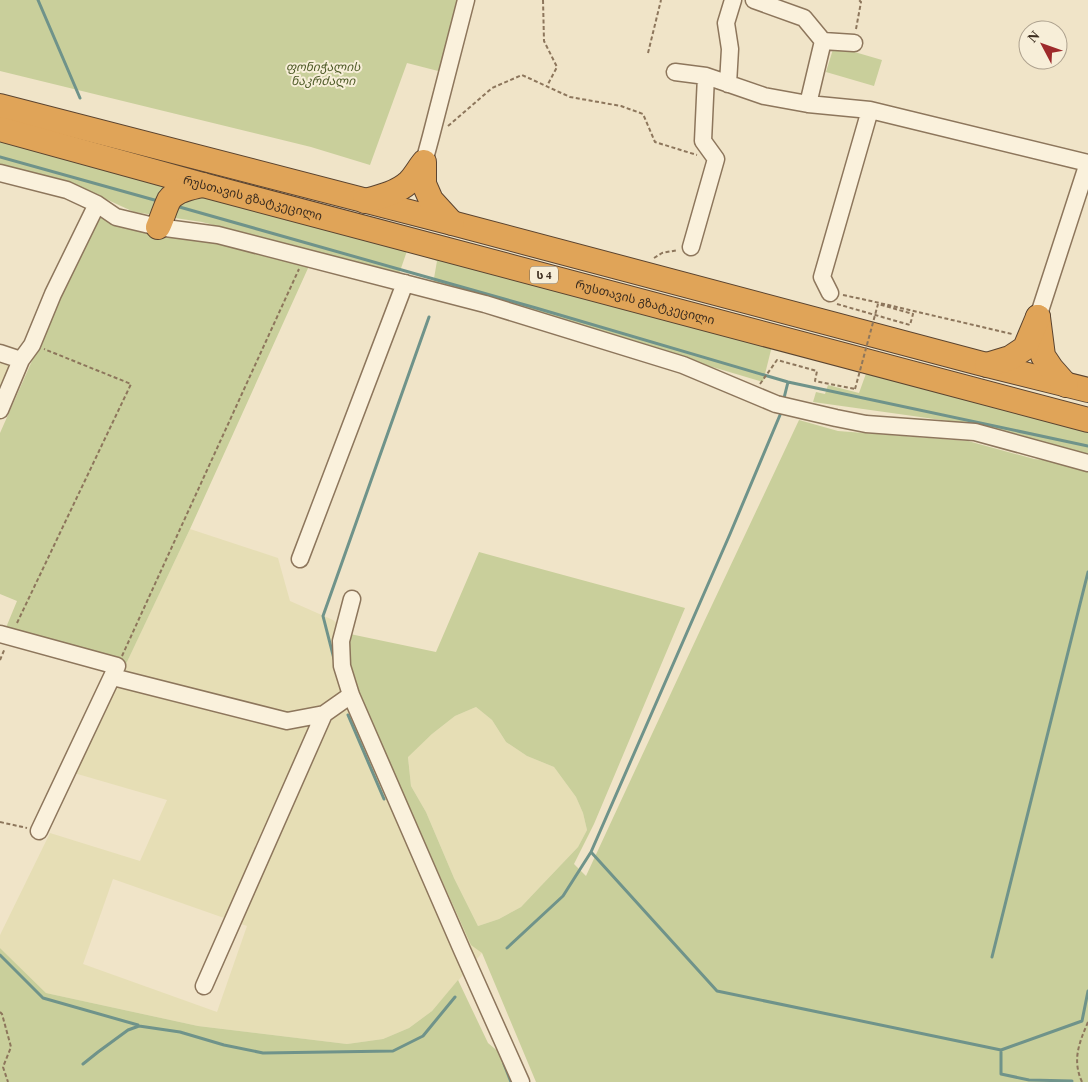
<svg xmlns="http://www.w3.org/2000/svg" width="1088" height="1082" font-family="'Times New Roman','Noto Sans Georgian',serif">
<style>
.farmland{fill:#e6deb5;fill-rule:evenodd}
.green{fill:#c9cf9b;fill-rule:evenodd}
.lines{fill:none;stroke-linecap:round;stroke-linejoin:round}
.stream{stroke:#6f938a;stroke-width:3}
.minor-casing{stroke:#8d765c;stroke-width:19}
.highway-casing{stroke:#5b4430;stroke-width:26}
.path{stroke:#8d765c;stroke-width:2;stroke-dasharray:4 2.5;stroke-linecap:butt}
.minor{stroke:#faf1dc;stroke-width:16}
.highway{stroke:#e0a458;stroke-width:24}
.path-bridge{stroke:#8d765c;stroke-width:2;stroke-dasharray:4 2.5;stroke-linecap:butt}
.labels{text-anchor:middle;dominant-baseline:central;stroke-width:4;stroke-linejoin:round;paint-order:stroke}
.shield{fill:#f7eed8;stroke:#756857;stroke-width:1}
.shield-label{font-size:11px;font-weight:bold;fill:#3d2e20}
.park-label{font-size:12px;font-style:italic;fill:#4d5a26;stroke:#f7eed8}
.street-label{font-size:12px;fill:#3d2e20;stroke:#f7eed8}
</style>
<rect width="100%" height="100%" fill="#f0e4c8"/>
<path class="farmland" d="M0 347 21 354 0 398Z
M190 529 278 558 290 601 333 620 350 634V674L482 953 432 1011 409 1028 383 1039 347 1044 198 1026 46 993 0 948V935L50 833 140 861 167 800 74 773ZM113 879 247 926 217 1012 83 964Z
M476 707 492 720 506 742 527 756 554 767 576 797 583 813 587 830 578 847 538 889 521 907 499 919 478 926 454 878 426 812 411 786 408 756 432 734 455 716Z"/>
<path class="green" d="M0 0H462L442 72 407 63 370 165 311 147 0 71Z
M834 46 882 60 874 86 826 72Z
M0 135 772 346 763 382 433 284 437 261 407 251 399 274 202 222 134 212 71 183 0 165Z
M98 212 113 225 153 234 217 240 309 266 190 529 126 664 5 630 17 601 0 594V433Z
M868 368 1088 426V455L956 422 813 402 816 392 825 394 828 385 859 393Z
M799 420 838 431 968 441 1034 459 1088 465V1082H536L482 953 471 945 349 674 350 634 436 652 479 552 685 608 594 824 574 864 586 876 704 622ZM476 707 492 720 506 742 527 756 554 767 576 797 583 813 587 830 578 847 538 889 521 907 499 919 478 926 454 878 426 812 411 786 408 757 432 734 455 716Z
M0 948 46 993 198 1026 347 1044 383 1039 409 1028 432 1011 458 980 488 1043 506 1058 516 1082H0Z"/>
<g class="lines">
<path class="stream" d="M38 0 80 98
M0 157 158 201
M176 206 536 308 788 382 1088 446
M784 398 788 382
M334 659 323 616 429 317
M348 715 384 799
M591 852 717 991 1001 1050 1082 1021 1088 991
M507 948 563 896 591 852 730 534 780 415
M0 955 43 998 138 1025
M992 957 1088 572
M1001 1050V1074L1029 1080 1072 1081
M83 1064 98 1052 128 1030 139 1026 180 1032 224 1045 263 1053 393 1051 423 1036 455 997
M504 1064 511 1082"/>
<defs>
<path id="minor" d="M754 0 804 18 823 41
M854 43 823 41 808 104 870 110 1088 163
M675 72 706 76 764 96 808 104
M728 84 730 49 726 23 733 0
M424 162 431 136 466 0
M0 173 67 190 97 204 116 217 158 227 218 235 485 304 683 365 776 404 836 418 866 424 975 432 1088 463
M691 247 716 159 703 141 706 76
M830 293 822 277 870 110
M1038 317 1088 163
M0 353 21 360
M0 410 21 360 32 345 53 294 97 204
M300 559 405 283
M352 599 341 641 342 666 351 695 462 950 521 1082
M0 634 117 666 39 831
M113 677 287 721 324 714 351 695
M204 986 324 714"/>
<g id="highway">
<path d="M0 106 452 223 979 363 1088 390"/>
<path id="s1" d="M0 129 203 185 1088 420"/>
<path d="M365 201C380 197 397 193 409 182 415 176 419 168 424 162V184L431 200 452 223"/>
<path d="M158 227C162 219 165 208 169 200 176 190 192 187 203 185"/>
<path d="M1038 317 1043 356 1051 368 1066 385"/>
<path d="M987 365 1010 358 1025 348 1038 317"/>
</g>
</defs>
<use href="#minor" class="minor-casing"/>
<use href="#highway" class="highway-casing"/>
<path class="path" d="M543 0 544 41 557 67 547 86
M856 29 861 2 859 0
M648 53 661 0
M448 126 492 88 522 75 570 97 621 106 643 114 655 142 697 155
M654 258 662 253 678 250
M843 295 871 301 1012 334
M837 304 910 325 913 314 878 304
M760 384 777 360 817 371 815 381 855 389
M17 623 131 384 44 349
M122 656 299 269
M0 660 5 648
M0 822 27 828
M0 1012 2 1014 11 1047 3 1067 8 1082
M1082 1082C1072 1060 1079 1043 1088 1022"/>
<use href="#minor" class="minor"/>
<use href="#highway" class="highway"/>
<path class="path-bridge" d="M855 389 878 304"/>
</g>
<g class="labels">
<rect class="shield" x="530" y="266.5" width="28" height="17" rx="4"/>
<g class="shield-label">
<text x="544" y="275">ს 4</text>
</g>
<g class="park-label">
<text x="323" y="67">ფონიჭალის<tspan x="323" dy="14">ნაკრძალი</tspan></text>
</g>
<g class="street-label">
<text stroke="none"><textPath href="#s1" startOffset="262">რუსთავის გზატკეცილი</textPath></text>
<text stroke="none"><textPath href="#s1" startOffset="668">რუსთავის გზატკეცილი</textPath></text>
</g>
</g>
<g transform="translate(1043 45) rotate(311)"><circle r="24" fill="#f7eed8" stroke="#ada18e"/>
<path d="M0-4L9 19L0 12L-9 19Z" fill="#9e2a2b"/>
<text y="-8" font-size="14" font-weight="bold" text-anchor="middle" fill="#3d2e20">N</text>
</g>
</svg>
